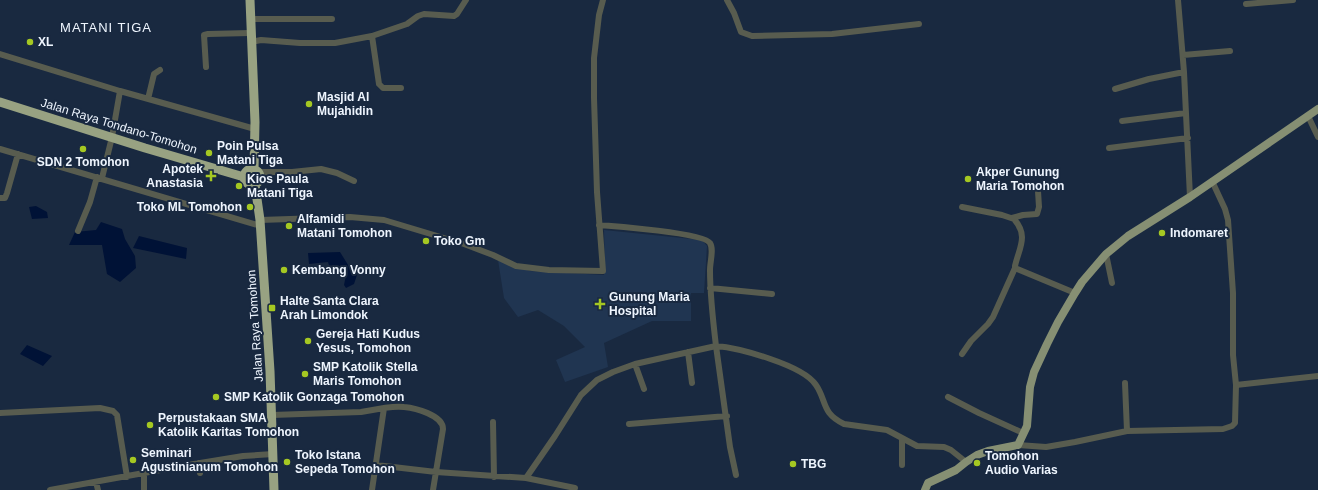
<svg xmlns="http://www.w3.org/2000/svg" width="1318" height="490" font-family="Helvetica,sans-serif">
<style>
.built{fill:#203551}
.water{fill:#001236}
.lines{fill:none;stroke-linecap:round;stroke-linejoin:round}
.minor{stroke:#585c4f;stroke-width:6}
.major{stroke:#868f73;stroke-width:8}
.highway{stroke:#98a282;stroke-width:9}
.poi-dot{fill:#a5c822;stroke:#192940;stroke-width:1.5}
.labels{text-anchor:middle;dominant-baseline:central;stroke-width:4;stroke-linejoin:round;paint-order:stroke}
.poi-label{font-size:12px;font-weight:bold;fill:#eef5fe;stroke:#192940;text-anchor:start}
.street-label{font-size:12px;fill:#eef5fe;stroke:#192940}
.neighbourhood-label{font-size:13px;letter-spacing:1px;fill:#eef5fe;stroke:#192940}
</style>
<rect width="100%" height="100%" fill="#192940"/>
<path class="built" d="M604 230 702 240 707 246 704 293H691V321H652L604 343 608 367 565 382 556 360 585 347 564 326 538 310 518 317 504 298 498 260 530 271 604 275 605 267Z"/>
<path class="water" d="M36 206 47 212 48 218 32 219 29 207Z
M101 222 122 229 125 239 135 256 136 268 120 282 107 274 102 245H69L75 232 96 230Z
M139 236 187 248 186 259 133 248Z
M340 252 350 268 366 267 368 272 357 275 354 284 346 288 344 285 346 275 331 272 328 262 309 264 308 253Z
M27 345 52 356 43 366 20 354Z"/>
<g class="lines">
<path class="minor" d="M727 0 734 13 741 32 752 36 832 34 919 24
M1178 0 1184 72 1190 197
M1246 4 1293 0
M251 19H332
M372 36 379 84 383 88H401
M251 42 261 40 300 43H335L372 36 407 24 418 16 424 14 454 16 457 14 466 0
M0 54 120 91 255 129
M1183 55 1230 51
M206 67 204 35 208 34 250 33
M1115 89 1149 79 1184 72
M148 99 154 74 160 70
M1308 116 1318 137
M1122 121 1186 113
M1109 148 1188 138
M0 149 261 226
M258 172H292L321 169 337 173 354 181
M102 178 112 137 120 91
M1212 181 1225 209 1228 220 1233 293V355L1236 385
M0 198H5L7 193 18 154
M962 207 1002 215 1014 219C1029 236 1019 248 1015 266V268L1075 293
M1012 218 1023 215 1037 214 1039 207 1038 191
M260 220 350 217 384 220 464 244 493 255 516 266 549 270 603 271 597 192 594 98V58L599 15 603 0
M78 231 90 202 97 177
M1106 254 1112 283
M710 288 772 294
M688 352 692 383
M962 354 971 341 988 324 993 317 1015 268
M635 364 644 389
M1125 383 1127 431
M948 397 979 413 1023 433
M384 408C391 407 397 406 404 407 415 408 443 415 443 429L433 490
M0 413 100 408 113 411 117 415 127 477
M272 415 361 412 384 408 372 490
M493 422 494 477
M629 424 727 416
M902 438V465
M1018 445 1046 447 1075 442 1127 431 1223 429 1232 426 1235 423 1236 385 1318 376
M199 463 200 473
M376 465 436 472 526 478 555 436 581 395 597 380 613 372 635 364 716 346C713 321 710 296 710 270 710 262 714 249 710 243 704 233 614 226 599 225
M144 473V490
M736 475 730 447 716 346C739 348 803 365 816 385 827 401 821 413 844 424L887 430 917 446 944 447 951 450 966 462
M526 478 575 488
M96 482 98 490
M50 490 188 465 243 456 273 454"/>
<path class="major" d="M925 490 928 483 956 470 966 462 977 455 988 451 1018 445 1027 426 1030 387 1034 372 1047 344 1058 322 1075 293 1082 282 1106 254 1128 236 1190 197 1318 109"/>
<path class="highway" d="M250 0 255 122 254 170
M0 102 145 148 244 177
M244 177a8 8 0 1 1 16 0a8 8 0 1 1-16 0Z
M255 185 260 220 270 371 274 490"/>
</g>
<g class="poi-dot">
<circle cx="30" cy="42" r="4"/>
<circle cx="309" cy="104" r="4"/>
<circle cx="83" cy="149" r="4"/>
<circle cx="209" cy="153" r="4"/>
<path d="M209 170h4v4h4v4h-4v4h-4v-4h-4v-4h4z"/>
<circle cx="968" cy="179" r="4"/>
<circle cx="239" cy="186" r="4"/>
<circle cx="250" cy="207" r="4"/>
<circle cx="289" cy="226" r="4"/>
<circle cx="1162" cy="233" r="4"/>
<circle cx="426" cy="241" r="4"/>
<circle cx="284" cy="270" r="4"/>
<path d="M598 298h4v4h4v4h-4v4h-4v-4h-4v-4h4z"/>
<rect x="268" y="304" width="8" height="8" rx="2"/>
<circle cx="308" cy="341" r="4"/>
<circle cx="305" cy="374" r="4"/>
<circle cx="216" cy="397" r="4"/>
<circle cx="150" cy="425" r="4"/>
<circle cx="133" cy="460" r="4"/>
<circle cx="287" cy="462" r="4"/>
<circle cx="977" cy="463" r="4"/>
<circle cx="793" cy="464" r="4"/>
</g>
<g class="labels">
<g class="poi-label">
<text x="38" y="42">XL</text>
<text x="317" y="97">Masjid Al<tspan x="317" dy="14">Mujahidin</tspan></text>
<text x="217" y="146">Poin Pulsa<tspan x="217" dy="14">Matani Tiga</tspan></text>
<text x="83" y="162" text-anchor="middle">SDN 2 Tomohon</text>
<text x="203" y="169" text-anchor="end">Apotek<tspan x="203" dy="14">Anastasia</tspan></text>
<text x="976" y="172">Akper Gunung<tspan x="976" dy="14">Maria Tomohon</tspan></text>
<text x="247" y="179">Kios Paula<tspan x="247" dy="14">Matani Tiga</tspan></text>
<text x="242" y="207" text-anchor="end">Toko ML Tomohon</text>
<text x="297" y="219">Alfamidi<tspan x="297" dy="14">Matani Tomohon</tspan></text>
<text x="1170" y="233">Indomaret</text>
<text x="434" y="241">Toko Gm</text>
<text x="292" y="270">Kembang Vonny</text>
<text x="609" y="297">Gunung Maria<tspan x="609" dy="14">Hospital</tspan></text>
<text x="280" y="301">Halte Santa Clara<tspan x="280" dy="14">Arah Limondok</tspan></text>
<text x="316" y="334">Gereja Hati Kudus<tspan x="316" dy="14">Yesus, Tomohon</tspan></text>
<text x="313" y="367">SMP Katolik Stella<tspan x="313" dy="14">Maris Tomohon</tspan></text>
<text x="224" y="397">SMP Katolik Gonzaga Tomohon</text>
<text x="158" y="418">Perpustakaan SMA<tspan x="158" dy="14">Katolik Karitas Tomohon</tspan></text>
<text x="141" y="453">Seminari<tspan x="141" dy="14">Agustinianum Tomohon</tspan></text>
<text x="295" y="455">Toko Istana<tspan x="295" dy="14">Sepeda Tomohon</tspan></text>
<text x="985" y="456">Tomohon<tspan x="985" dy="14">Audio Varias</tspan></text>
<text x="801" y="464">TBG</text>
</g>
<g class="street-label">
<text transform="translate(119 126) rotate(17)">Jalan Raya Tondano-Tomohon</text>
<text transform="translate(255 326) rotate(-94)">Jalan Raya Tomohon</text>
</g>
<g class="neighbourhood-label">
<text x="106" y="27">MATANI TIGA</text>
</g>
</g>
</svg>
